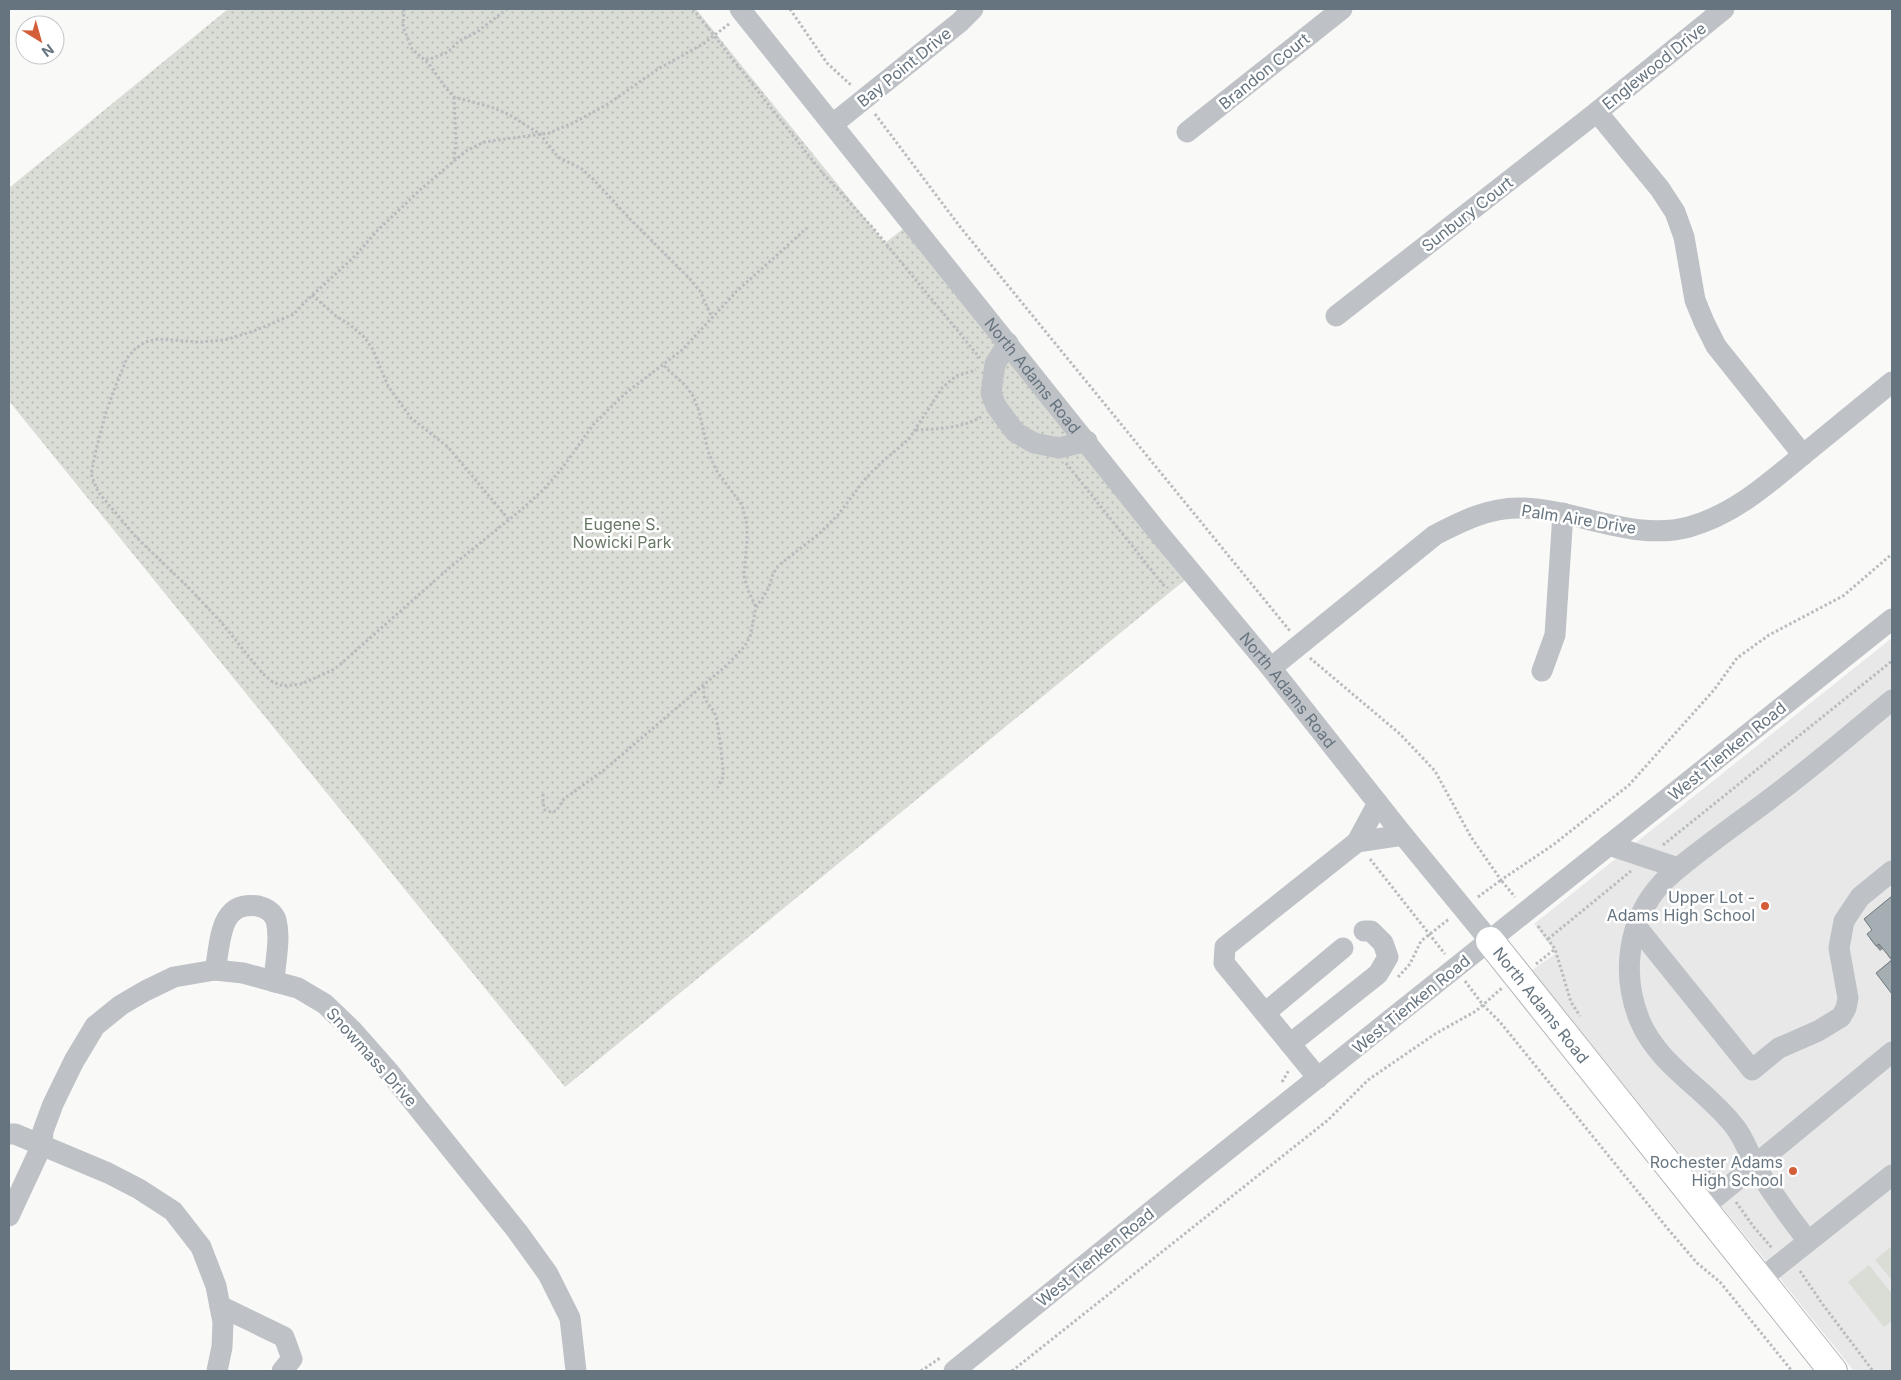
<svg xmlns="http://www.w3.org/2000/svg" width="1901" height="1380" font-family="Inter,sans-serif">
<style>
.built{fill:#e7e8e7}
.park{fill:url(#park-dots)}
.garden{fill:#d9ddd6}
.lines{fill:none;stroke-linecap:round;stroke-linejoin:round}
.major-casing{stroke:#b2b7bb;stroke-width:30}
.path{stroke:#b9bcbf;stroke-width:3;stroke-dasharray:2.5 2.5;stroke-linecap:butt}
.minor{stroke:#bec2c6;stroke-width:21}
.major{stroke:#fff;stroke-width:28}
.wall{fill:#8e969a}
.building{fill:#a5aeb3;stroke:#747a7d}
.poi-dot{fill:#d55e3a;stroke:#fff;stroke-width:2}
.labels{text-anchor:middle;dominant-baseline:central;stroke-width:5;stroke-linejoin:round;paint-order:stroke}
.street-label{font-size:16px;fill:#66747f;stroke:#fff}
.park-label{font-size:16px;fill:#687865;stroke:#fff}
.poi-label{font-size:16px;fill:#66747f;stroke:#fff;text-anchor:end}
</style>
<defs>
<pattern id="park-dots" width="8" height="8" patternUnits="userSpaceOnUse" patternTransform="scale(1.25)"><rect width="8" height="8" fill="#d9ddd6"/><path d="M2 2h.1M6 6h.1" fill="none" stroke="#b4b8b3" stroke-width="1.8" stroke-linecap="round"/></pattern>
</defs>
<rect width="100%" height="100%" fill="#f9f9f7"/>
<path class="built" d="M1892 638V1371H1854L1532 970 1556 953 1534 924Z"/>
<path class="park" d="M228 9H696L885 243 903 229 1185 580 565 1087 9 401V188Z"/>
<path class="garden" d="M1892 1246V1280L1875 1260Z
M1869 1265 1892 1294V1321L1884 1327 1848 1282Z"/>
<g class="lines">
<defs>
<g id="major">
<path id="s2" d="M1490 941 1833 1371"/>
</g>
</defs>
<use href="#major" class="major-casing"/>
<path class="path" d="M404 9 403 27 412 49 429 64 445 87 454 97 491 107 508 114 540 134 558 157 582 169 595 181 629 218 689 278 700 291 712 318
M693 9 824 175 873 228 980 358
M790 9 827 63 852 86
M729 24 703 44 658 69 608 104 575 122 549 133 484 142 466 151 421 189 377 231 355 256 304 303 294 314 254 331 225 340 199 342 158 339 145 342 135 349 127 358 116 385 106 412 96 450 91 474 98 492 136 537 190 589 221 622 263 674 273 682 283 686 301 684 335 669 448 569 521 510 544 489 563 467 593 425 608 410 627 392 682 350 737 291 807 228
M426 60 436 57 448 52 459 41 477 32 507 9
M454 97 456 142 454 159
M875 114 961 228 1290 631
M312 295 336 316 349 324 364 337 372 348 388 386 411 418 448 447 509 520
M664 366 686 386 693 396 699 411 708 451 716 470 742 505 747 525V541L744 576 748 590 756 607
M916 430C938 429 962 428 981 417
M1066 463 1165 587
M1310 658 1400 734 1435 771 1471 837 1501 880 1553 845 1629 785 1714 690 1737 658 1769 635 1843 596 1892 554
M704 686C701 700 710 704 715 714 718 719 724 772 723 777 722 780 719 784 718 787
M543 794V803L545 810 551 812 556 811 564 799 604 770 727 665 744 647 750 637 756 607 764 596 769 587 773 574 778 566 820 533 838 515 866 478 882 462 909 439 942 388 956 376 976 370
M1663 845 1892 661
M1370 859 1445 954
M1478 897 1501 880 1515 897
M1538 926 1555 949 1571 1002 1580 1016
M1548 939 1631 871
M1536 964 1555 949
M1398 977 1410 964 1421 941 1449 919
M1465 981 1483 1005 1500 1022 1668 1229 1697 1263 1720 1282 1792 1371
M1282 1082 1289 1070
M1693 1158 1715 1176
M1736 1202 1753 1226 1772 1248
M1800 1271 1821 1302 1873 1371
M921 1371 940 1358
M1012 1371 1328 1120 1368 1080 1435 1034 1476 1011 1502 988"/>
<g class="minor">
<path id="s1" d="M740 9 1157 531 1271 668 1403 835 1490 941"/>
<path d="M1724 9 1597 112 1660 189 1675 212 1684 237 1695 300 1704 322 1716 346 1803 455"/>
<path d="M833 124 960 22 973 9"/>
<path d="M1187 132 1342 9"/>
<path d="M1336 316 1597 112"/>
<path d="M1008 343 995 364 991 393 996 406 1015 432 1034 443 1059 448 1087 441"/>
<path d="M1271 668 1435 535C1462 521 1490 507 1521 508 1577 509 1633 542 1689 527 1735 514 1769 483 1804 454 1833 430 1863 406 1892 382"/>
<path d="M1542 671 1555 635 1563 513"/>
<path d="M1357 842 1403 835"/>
<path d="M1609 845 1678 868"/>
<path d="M1636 926 1752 1070 1779 1048 1818 1031 1841 1017 1846 1008 1848 998 1839 948 1844 921 1860 897 1892 871"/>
<path d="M215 970C221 943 218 900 258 906 266 908 273 912 276 920 281 939 275 962 274 982"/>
<path d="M1265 1013 1343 948"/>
<path d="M1290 1044 1378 974 1388 957 1383 943 1371 931H1364"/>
<path d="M1318 1078 1224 963 1225 947 1357 842 1378 803"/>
<path d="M9 1134H15L108 1173 139 1189 173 1211 201 1247 216 1286 223 1322 222 1347 217 1371"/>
<path d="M1704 1207 1892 1052"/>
<path d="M9 1216 42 1145 43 1131 53 1104 74 1061 95 1026 121 1005 145 991 174 977 215 970 243 973 298 988 325 1004 352 1030 390 1073 517 1231 548 1274 570 1318 576 1371"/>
<path d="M1808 1241C1789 1217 1772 1193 1756 1167 1749 1154 1744 1138 1735 1127 1706 1089 1659 1066 1640 1021 1621 975 1627 921 1662 883 1676 869 1692 857 1708 845 1730 828 1753 812 1775 795 1815 765 1853 732 1892 700"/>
<path d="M1761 1279 1892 1175"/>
<path d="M220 1306 284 1337 292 1359 282 1371"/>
<path d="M954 1371 1201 1171 1892 619"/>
</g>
<use href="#major" class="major"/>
</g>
<path class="wall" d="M1892 896V994L1876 973 1891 960 1883 949 1880 951 1870 939 1872 930 1864 919Z"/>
<path class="building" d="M1892 896V994L1876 973 1892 960 1879 944 1876 946 1867 934 1872 930 1864 919Z"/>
<g class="poi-dot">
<circle cx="1765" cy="906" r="5"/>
<circle cx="1793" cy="1171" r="5"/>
</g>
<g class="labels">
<g class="street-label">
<text transform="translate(1654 66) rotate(-39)">Englewood Drive</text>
<text transform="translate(904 67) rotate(-39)">Bay Point Drive</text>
<text transform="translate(1264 71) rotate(-39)">Brandon Court</text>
<text transform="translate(1467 214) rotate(-38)">Sunbury Court</text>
<text stroke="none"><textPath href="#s1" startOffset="469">North Adams Road</textPath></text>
<text transform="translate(1579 519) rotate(9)">Palm Aire Drive</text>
<text stroke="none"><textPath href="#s1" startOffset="874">North Adams Road</textPath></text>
<text transform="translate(1727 751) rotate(-39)">West Tienken Road</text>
<text transform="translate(1411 1004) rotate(-39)">West Tienken Road</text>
<text stroke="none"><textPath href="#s2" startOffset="82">North Adams Road</textPath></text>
<text transform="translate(372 1057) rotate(48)">Snowmass Drive</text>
<text transform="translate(1095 1257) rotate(-39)">West Tienken Road</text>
</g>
<g class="park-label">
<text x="622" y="524">Eugene S.<tspan x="622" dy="18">Nowicki Park</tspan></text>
</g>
<g class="poi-label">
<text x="1755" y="897">Upper Lot -<tspan x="1755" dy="18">Adams High School</tspan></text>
<text x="1783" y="1162">Rochester Adams<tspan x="1783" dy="18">High School</tspan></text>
</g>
</g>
<rect width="1901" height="1380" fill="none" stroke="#66747f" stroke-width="20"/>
<g transform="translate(40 40) rotate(143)"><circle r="24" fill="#ffffff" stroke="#c2c7cc"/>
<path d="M0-4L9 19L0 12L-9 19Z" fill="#d55e3a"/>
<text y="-8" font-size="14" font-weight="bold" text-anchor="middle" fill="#66747f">N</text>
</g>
</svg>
